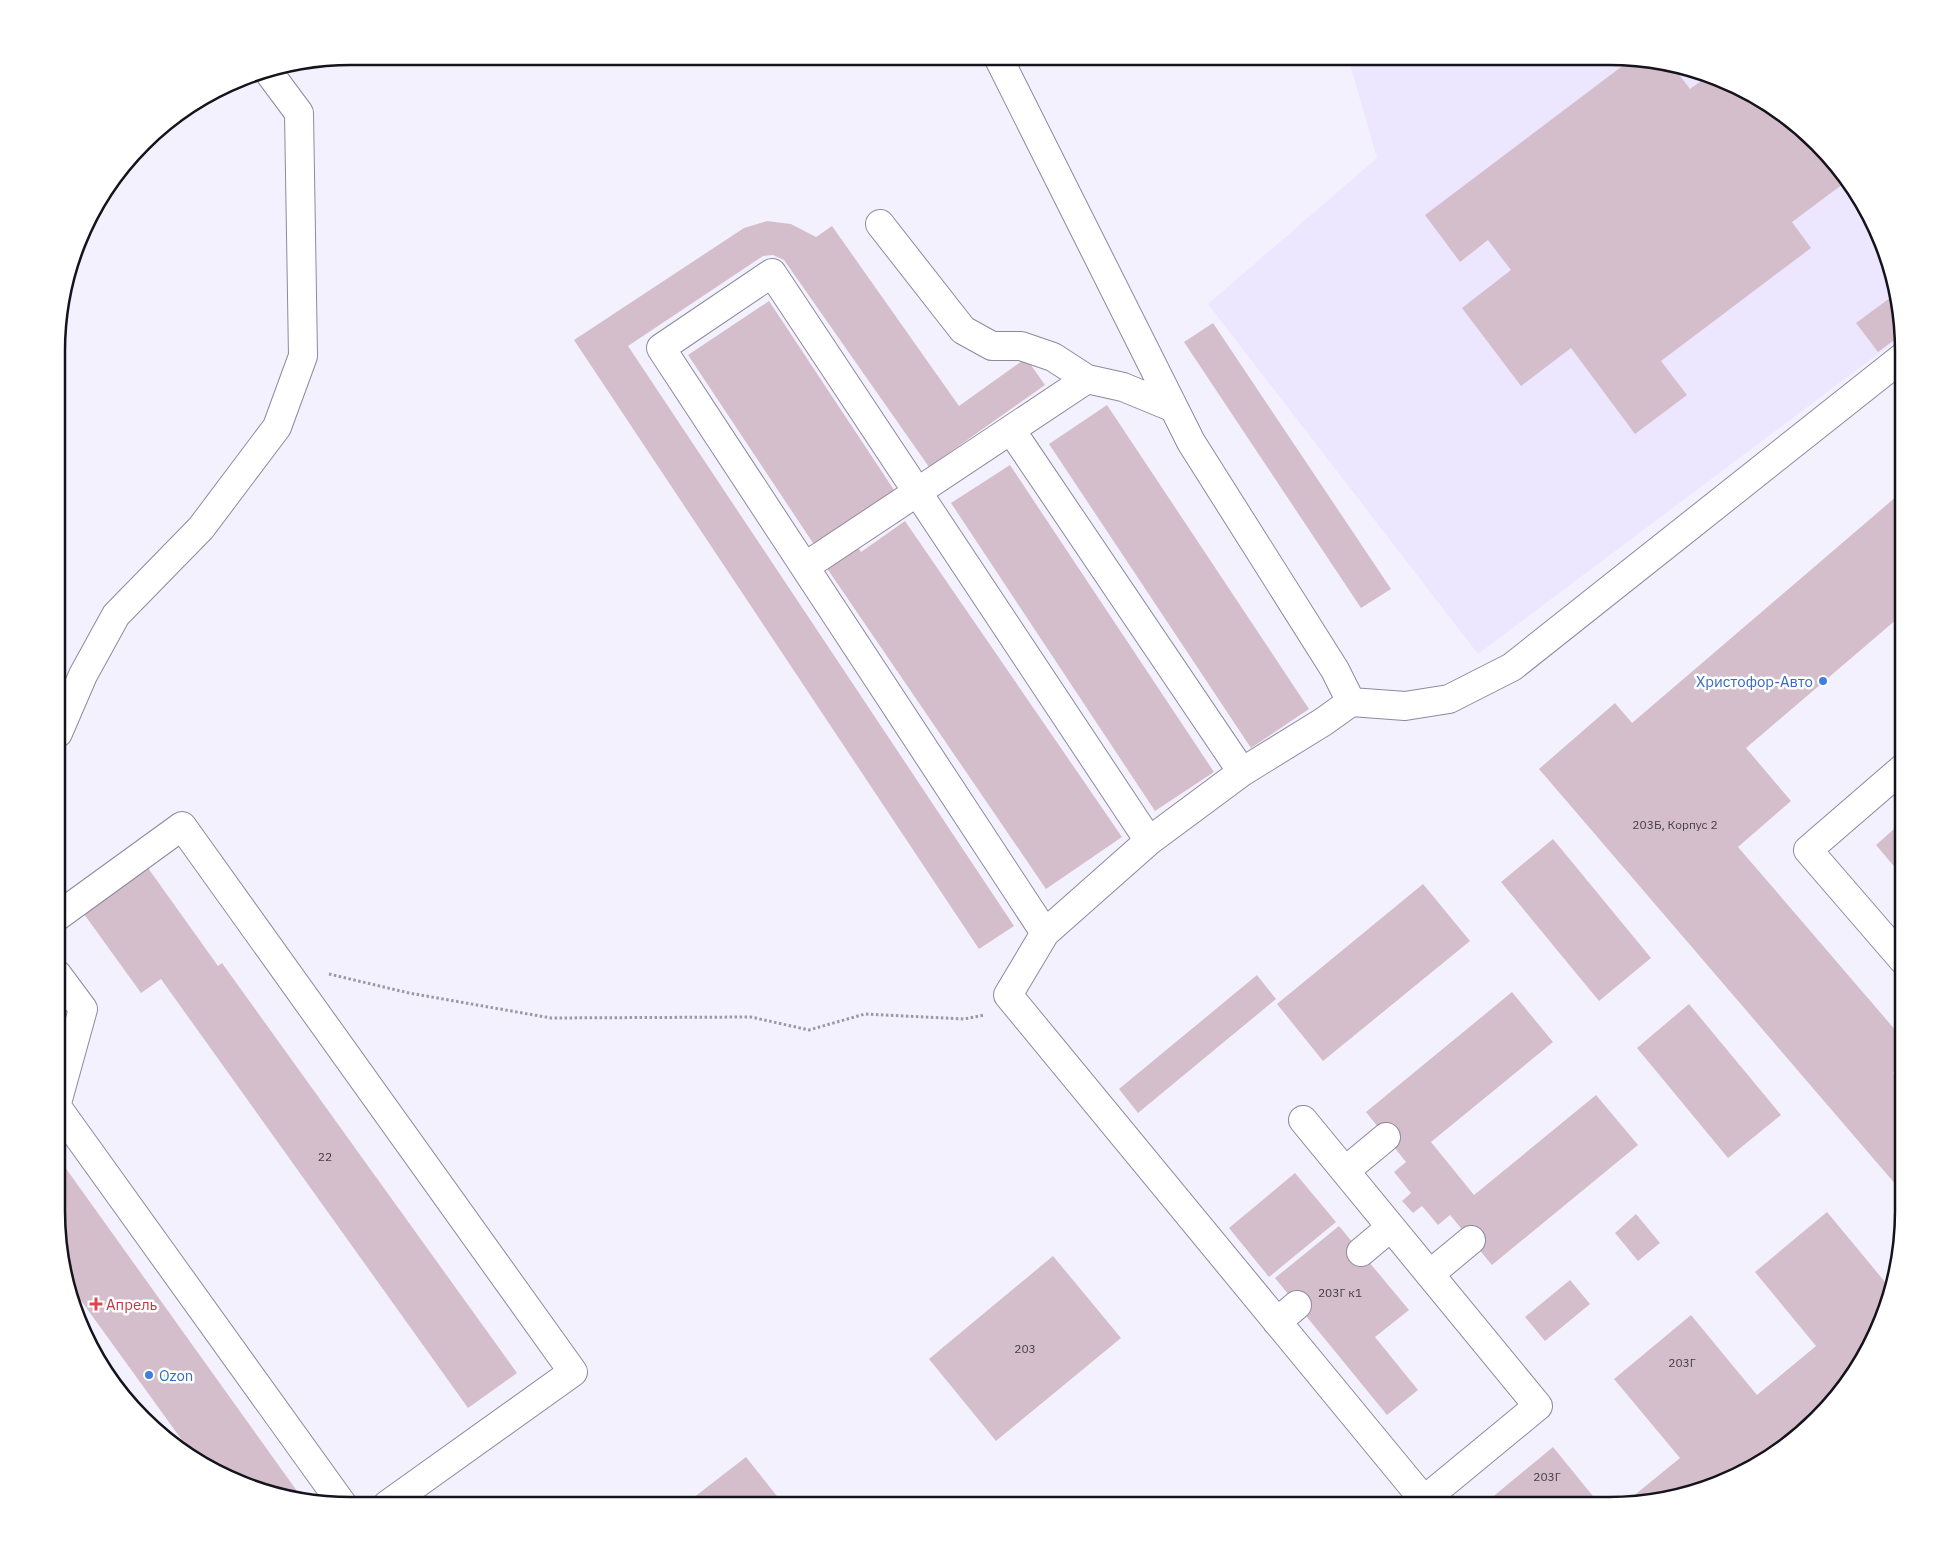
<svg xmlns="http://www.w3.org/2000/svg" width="1960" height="1562" font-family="'IBM Plex Sans',sans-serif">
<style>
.built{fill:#ece6fe}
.building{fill:#d5becb}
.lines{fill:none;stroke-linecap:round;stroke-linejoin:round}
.minor-casing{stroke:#8e899e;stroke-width:30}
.path{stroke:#9b99a4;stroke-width:3;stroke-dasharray:2.5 2.5;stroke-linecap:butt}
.minor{stroke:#fff;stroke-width:28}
.shop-dot{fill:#3f7fe0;stroke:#fff;stroke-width:2}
.health-dot{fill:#e0444e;stroke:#fff;stroke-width:2}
.labels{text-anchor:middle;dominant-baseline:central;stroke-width:5;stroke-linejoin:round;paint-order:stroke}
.number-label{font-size:12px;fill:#453e47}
.shop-label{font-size:15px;fill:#366cbe;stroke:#fff;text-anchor:end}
.health-label{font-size:15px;fill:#be3a42;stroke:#fff;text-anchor:start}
.rim{fill:none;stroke:#15131b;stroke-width:2.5}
</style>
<rect width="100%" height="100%" fill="#f4f1fe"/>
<path class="built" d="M1348 57H1628L1722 79 1803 130 1873 221 1898 294 1902 336 1478 654 1208 304 1377 158Z"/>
<path class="building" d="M1633 58 1674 68 1690 89 1708 76 1722 79 1802 129 1843 184 1792 222 1811 248 1661 361 1687 395 1635 434 1571 348 1521 386 1462 308 1511 270 1488 240 1460 262 1425 215Z
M767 221 791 224 816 237 832 226 959 406 1026 358 1045 385 929 467 784 260 773 255 763 256 628 346 1014 926 979 949 574 340 744 228Z
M1898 292 1902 334 1878 352 1856 323Z
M769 301 898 496 817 549 688 355Z
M1213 323 1391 589 1361 608 1184 342Z
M1107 405 1309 709 1251 748 1049 444Z
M1010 465 1214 772 1155 811 951 503Z
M1904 490V613L1746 748 1791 801 1738 847 1903 1039V1064L1893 1073 1903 1085V1193L1539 769 1615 703 1632 723Z
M905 521 1122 837 1046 889 824 564 855 543 861 552Z
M1904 648V666L1894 655Z
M1903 821V877L1876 845Z
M1553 839 1651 958 1599 1001 1501 882Z
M148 868 218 966 222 963 517 1373 468 1408 161 979 141 993 84 914Z
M1423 884 1470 941 1323 1061 1277 1004Z
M1257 975 1276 999 1138 1113 1119 1089Z
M1512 992 1553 1042 1431 1142 1474 1195 1596 1095 1638 1145 1492 1265 1450 1215 1438 1225 1422 1206 1413 1213 1402 1201 1411 1193 1394 1172 1406 1162 1366 1112Z
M1689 1004 1781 1115 1728 1158 1637 1048Z
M57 1156 302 1498 238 1483 192 1454 72 1288 57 1230Z
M1295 1173 1336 1222 1269 1277 1229 1228Z
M1827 1212 1890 1288 1881 1324 1833 1401 1755 1465 1722 1483 1626 1502 1680 1458 1614 1379 1691 1315 1757 1395 1816 1346 1755 1272Z
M1636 1214 1660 1243 1638 1261 1615 1233Z
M1339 1226 1409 1310 1375 1337 1418 1390 1387 1415 1275 1278Z
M1053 1256 1121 1338 996 1441 929 1359Z
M1570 1280 1590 1304 1545 1341 1525 1317Z
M1553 1447 1601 1506H1485L1484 1504Z
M746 1457 784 1505H684Z"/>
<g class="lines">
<defs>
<path id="minor" d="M998 57 1191 442 1335 670 1351 702 1405 706 1449 699 1512 667 1904 356
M880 224 963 330 992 346H1021L1053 357 1087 379
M1011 430 1242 772
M806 566 1087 379 1123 387 1174 408
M1351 702 1323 722 1242 772 1149 841 1045 933 1008 995 1429 1506
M58 733 83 675 116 615 201 528 277 427 303 356 299 113 267 70
M58 916 182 826 573 1372 387 1505
M1045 933 661 348 772 273 1149 841
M1903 960 1808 850 1903 768
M57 1103 83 1009 57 974
M57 1107 343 1505
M1303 1120 1538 1406 1424 1500
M1345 1171 1386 1137
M1361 1252 1391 1227
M1430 1274 1471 1240
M1277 1322 1297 1305"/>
</defs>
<use href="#minor" class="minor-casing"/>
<path class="path" d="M329 974 409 993 551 1018 751 1017 809 1030 865 1014 964 1019 984 1015"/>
<use href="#minor" class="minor"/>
</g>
<g class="shop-dot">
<circle cx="1823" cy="681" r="5"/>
<circle cx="149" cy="1375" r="5"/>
</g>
<path class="health-dot" d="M93.5 1296.5h5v5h5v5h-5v5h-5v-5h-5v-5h5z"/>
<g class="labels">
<g class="number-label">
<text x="1675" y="824">203Б, Корпус 2</text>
<text x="325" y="1156">22</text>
<text x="1340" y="1292">203Г к1</text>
<text x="1025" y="1348">203</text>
<text x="1682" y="1362">203Г</text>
<text x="1547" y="1476">203Г</text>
</g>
<g class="shop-label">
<text x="1813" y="681">Христофор-Авто</text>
<text x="159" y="1375" text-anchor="start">Ozon</text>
</g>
<g class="health-label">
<text x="106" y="1304">Апрель</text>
</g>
</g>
<path d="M0 0H1960V1562H0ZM351 65H1609A286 286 0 0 1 1895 351V1211A286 286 0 0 1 1609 1497H351A286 286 0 0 1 65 1211V351A286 286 0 0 1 351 65Z" fill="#fff" fill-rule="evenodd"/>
<path class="rim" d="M351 65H1609A286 286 0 0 1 1895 351V1211A286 286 0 0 1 1609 1497H351A286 286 0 0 1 65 1211V351A286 286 0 0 1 351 65Z"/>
</svg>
